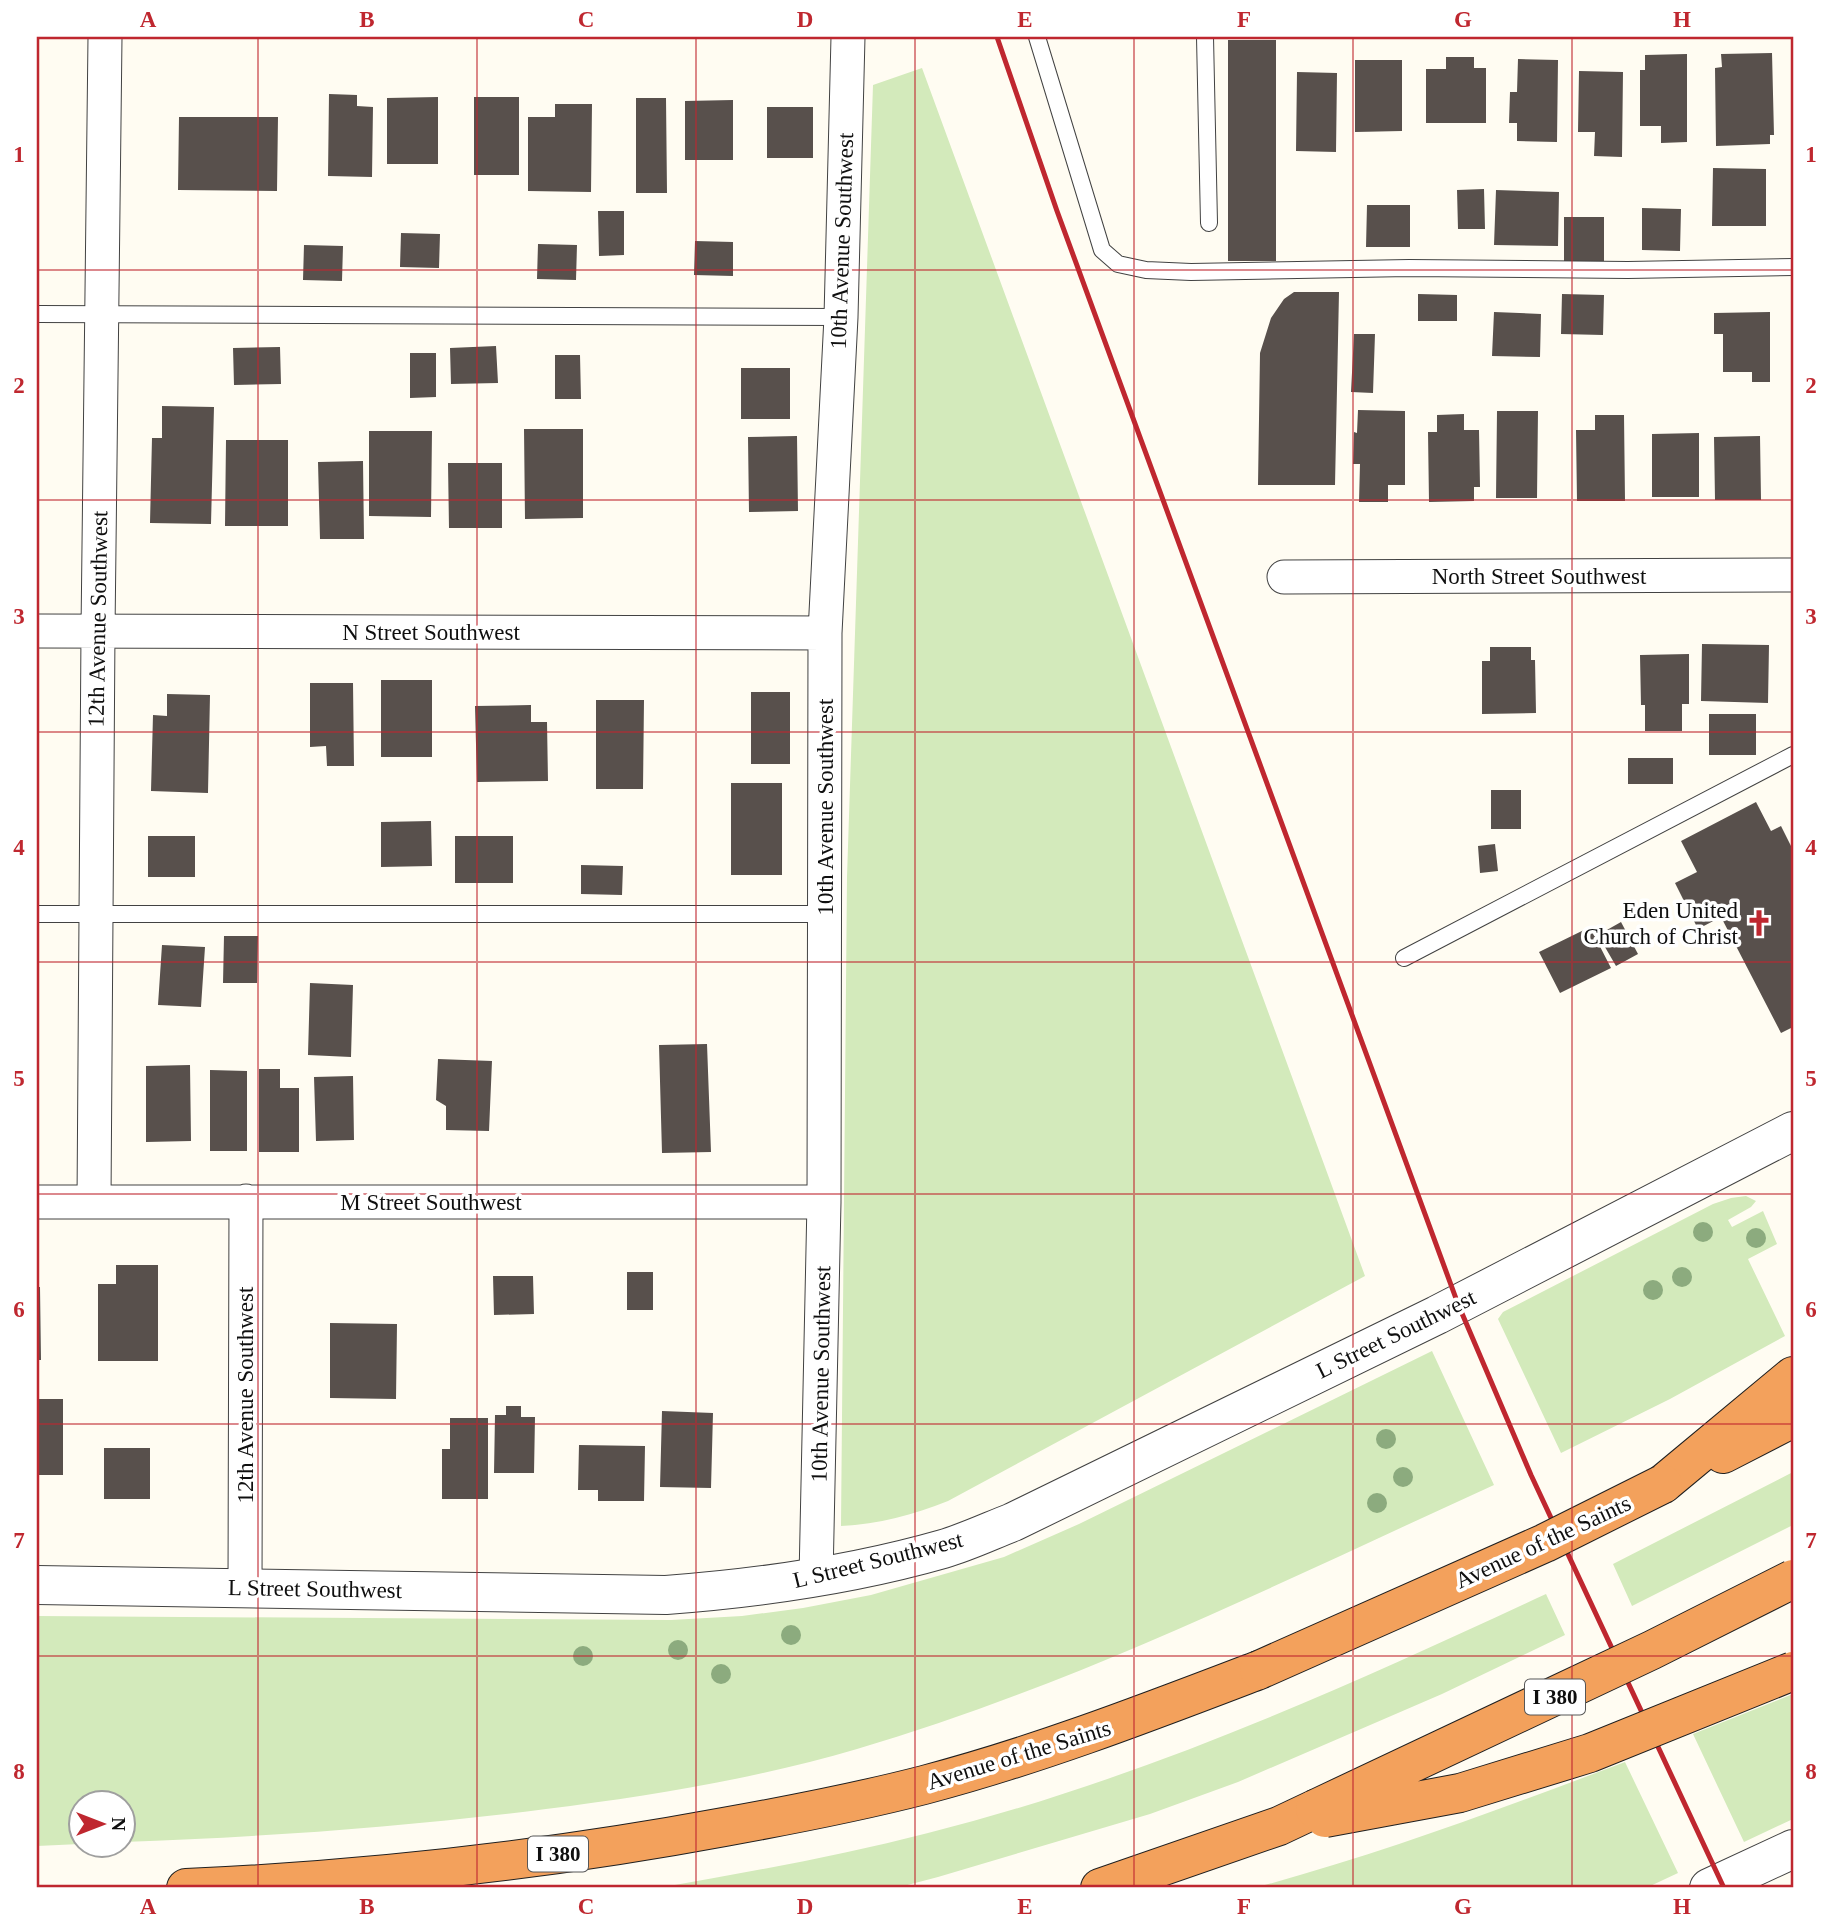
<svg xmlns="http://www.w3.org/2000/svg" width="1830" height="1925" font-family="'Times New Roman',serif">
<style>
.green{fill:#d3eabb}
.building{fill:#58504c}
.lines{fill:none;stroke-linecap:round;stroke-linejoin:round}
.service-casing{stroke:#424242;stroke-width:18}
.minor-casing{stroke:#424242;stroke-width:35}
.tertiary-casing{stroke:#424242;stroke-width:40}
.motorway-casing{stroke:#202020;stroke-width:40}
.service{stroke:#fff;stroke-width:16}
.minor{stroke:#fff;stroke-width:33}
.tertiary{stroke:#fff;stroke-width:38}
.motorway{stroke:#f3a15c;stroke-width:38}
.rail{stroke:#bf272f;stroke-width:5}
.motorway-bridge-casing{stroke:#202020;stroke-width:40;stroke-linecap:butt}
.motorway-bridge{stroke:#f3a15c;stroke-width:38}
.tree{fill:#8cab7e}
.grid{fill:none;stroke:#bf272f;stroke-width:2;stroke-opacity:0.55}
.labels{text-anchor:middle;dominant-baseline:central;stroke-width:7;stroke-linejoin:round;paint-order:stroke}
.shield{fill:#fff;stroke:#575757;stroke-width:2}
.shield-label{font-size:21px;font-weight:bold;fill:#0f0f0f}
.street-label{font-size:23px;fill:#0f0f0f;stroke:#fff}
.poi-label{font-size:23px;fill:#0f0f0f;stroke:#fff;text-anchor:end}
.neatline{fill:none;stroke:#bf272f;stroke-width:2.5}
.grid-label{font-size:23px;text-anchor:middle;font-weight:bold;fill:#bf272f}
</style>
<rect width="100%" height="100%" fill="#fffcf2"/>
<path class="green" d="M922 68 1365 1276 948 1501C913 1515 879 1524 841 1526L847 877 873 85Z
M1746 1196 1756 1201 1751 1207 1728 1220 1732 1227 1763 1211 1777 1244 1748 1259 1785 1336 1670 1399 1561 1453 1498 1319 1503 1312 1713 1204 1731 1198Z
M1432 1351 1494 1485C1285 1580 1078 1684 857 1749 755 1779 650 1796 546 1809 405 1827 264 1837 123 1842L122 1802H80V1844L37 1846V1616L671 1620 742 1616 803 1608 871 1595 1004 1557 1079 1524Z
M1793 1472V1525L1632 1606 1613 1564Z
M1546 1594 1565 1635 1442 1694 1238 1782 1150 1814 938 1877 896 1888H658C749 1872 839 1856 928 1833 1143 1779 1346 1687 1546 1594Z
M1793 1694V1819L1744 1842 1693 1734Z
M1625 1762 1678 1873 1646 1888H1254C1381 1854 1503 1808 1625 1762Z"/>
<path class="building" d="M1228 40H1276V261H1228Z
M1772 53 1774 135H1770V144L1716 146 1715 68 1722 67 1721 54Z
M1687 54V142L1661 143V126H1640V70H1645V55Z
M1446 57H1474V68H1486V123H1426V69H1446Z
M1518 59 1558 60 1557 142 1517 141V123H1509L1510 92H1517Z
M1355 60H1402V131L1355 132Z
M1579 71 1623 72 1622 157 1594 156 1595 132H1578Z
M1297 72 1337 73 1336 152 1296 151Z
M329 94 357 95V106L373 107 372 177 328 176Z
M438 97V164H387V98Z
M474 97H519V175H474Z
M636 98H666L667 193H636Z
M733 100V160H685V101Z
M555 104H592L591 192 528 191V117H555Z
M767 107H813V158H767Z
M179 117H278L277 191 178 190Z
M1713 168 1766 169V226H1712Z
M1484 189 1485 229H1458L1457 190Z
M1496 190 1559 192 1558 246 1494 245Z
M1367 205H1410V247H1366Z
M1642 208 1681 209 1680 251 1642 250Z
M598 211H624V255L599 256Z
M1564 217H1604V261H1564Z
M401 233 440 234 439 268 400 267Z
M695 241 733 242V276L694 275Z
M538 244 577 245 576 280 537 279Z
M304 245 343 246 342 281 303 280Z
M1294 292H1339L1335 485H1258L1260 353 1271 318 1284 299Z
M1418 294 1457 295V321H1418Z
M1562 294 1604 295 1603 335 1561 334Z
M1494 312 1541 314 1540 357 1492 356Z
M1770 312V382H1752V372H1723V334H1714V313Z
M1354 334H1375L1373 393 1351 392Z
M496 346 498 383 451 384 450 348Z
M280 347 281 384 234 385 233 348Z
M410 353H436V397L410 398Z
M555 355H580L581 399H555Z
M741 368H790V419H741Z
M162 406 214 407 211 524 150 523 152 438H162Z
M1358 410 1405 411V485H1388V502H1359L1360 464H1353L1354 432 1357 433Z
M1497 411H1538L1537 498H1496Z
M1464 414V430H1479L1480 487H1474V501L1429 502 1428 432H1437V415Z
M1595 415H1624L1625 501H1577L1576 430H1595Z
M524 429H583V518L525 519Z
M369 431H432L431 517 369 516Z
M1699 433V497H1652V434Z
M797 436 798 511 749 512 748 437Z
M1760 436 1761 500H1715L1714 437Z
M226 440H288V526H225Z
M363 461 364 539H320L318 462Z
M448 463H502V528H449Z
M1702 644 1769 645 1768 703 1701 701Z
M1490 647H1531V660H1535L1536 713 1482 714V661H1490Z
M1689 654V704H1682V731H1645V705H1641L1640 655Z
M381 680H432V757H381Z
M310 683H353L354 766H327L326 746 310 747Z
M751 692H790V764H751Z
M167 694 210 695 208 793 151 791 153 715 167 716Z
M596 700H644L643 789H596Z
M531 705V722H547L548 781 477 782 475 706Z
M1709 714H1756V755H1709Z
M1628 758H1673V784H1628Z
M731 783H782V875H731Z
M1491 790H1521V829H1491Z
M1756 802 1771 831 1781 826 1793 850V1027L1781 1033 1721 917 1698 929 1675 883 1697 872 1681 841Z
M431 821 432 866 381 867V822Z
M148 836H195V877H148Z
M455 836H513V883H455Z
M1495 844 1498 871 1480 873 1478 846Z
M581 865 623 866 622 895 581 894Z
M1621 922 1638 954 1616 966 1598 935Z
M1590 927 1611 968 1560 993 1539 952Z
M224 936H258L257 983H223Z
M162 945 205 947 201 1007 158 1005Z
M310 983 353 985 351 1057 308 1055Z
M707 1044 711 1152 662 1153 659 1045Z
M438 1059 492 1061 489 1131 446 1130V1106L436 1100Z
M190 1065 191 1141 146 1142V1066Z
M259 1069H280V1088H299V1152H259Z
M210 1070 247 1071V1151H210Z
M353 1076 354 1140 316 1141 314 1077Z
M116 1265H158V1361H98V1284H116Z
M627 1272H653V1310H627Z
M493 1276H533L534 1314 494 1315Z
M37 1287H40L41 1360H37Z
M330 1323 397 1324 396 1399 330 1398Z
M37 1399H63V1475H37Z
M506 1406H521V1417H535L534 1473H494L495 1415H506Z
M662 1411 713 1413 711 1488 660 1487Z
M450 1418H488V1499H442V1449H450Z
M579 1445 645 1446 644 1501H598V1490H578Z
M104 1448H150V1499H104Z"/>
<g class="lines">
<defs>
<path id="service" d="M1037 37 1102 250 1118 264 1146 270 1191 272 1409 268 1628 270 1793 267
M1205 37 1209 223
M37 314 841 317
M37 914H825
M1404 958 1793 755"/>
<path id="minor" d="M1284 577 1793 575
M37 631 825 633
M94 1201 98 631 105 37
M37 1202H824
M816 1578 824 1202 825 633 841 317 848 37
M245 1588 246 1201"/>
<path id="tertiary" d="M37 1585 666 1595C760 1588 852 1575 943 1549 967 1542 990 1531 1013 1522L1437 1315 1793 1131
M1709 1888 1793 1849"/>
<path id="motorway" d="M1723 1454 1793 1418
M1663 1484 1793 1376
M186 1888C367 1880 546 1860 724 1827 791 1815 858 1802 924 1785 1038 1755 1149 1712 1259 1670
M1100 1888 1279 1826 1315 1809"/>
</defs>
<use href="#service" class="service-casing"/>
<use href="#minor" class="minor-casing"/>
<use href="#tertiary" class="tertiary-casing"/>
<use href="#motorway" class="motorway-casing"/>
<use href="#service" class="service"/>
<use href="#minor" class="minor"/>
<use href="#tertiary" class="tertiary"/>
<use href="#motorway" class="motorway"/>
<path class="rail" d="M997 37 1057 211 1458 1304 1531 1475 1724 1888"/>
<defs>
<path id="motorway-bridge" d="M1259 1670 1545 1543 1663 1484
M1315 1809 1652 1650 1793 1579
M1325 1818 1460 1793 1590 1753 1793 1671"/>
</defs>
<use href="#motorway-bridge" class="motorway-bridge-casing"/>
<use href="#motorway-bridge" class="motorway-bridge"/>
</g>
<g class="tree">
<circle cx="1703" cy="1232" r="10"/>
<circle cx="1756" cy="1238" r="10"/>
<circle cx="1682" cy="1277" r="10"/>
<circle cx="1653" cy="1290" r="10"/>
<circle cx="1386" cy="1439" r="10"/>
<circle cx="1403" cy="1477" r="10"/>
<circle cx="1377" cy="1503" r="10"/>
<circle cx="791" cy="1635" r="10"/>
<circle cx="678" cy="1650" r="10"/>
<circle cx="583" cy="1656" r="10"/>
<circle cx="721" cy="1674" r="10"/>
</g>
<path class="grid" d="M258 37V1888M477 37V1888M696 37V1888M915 37V1888M1134 37V1888M1353 37V1888M1572 37V1888M37 270H1793M37 500H1793M37 732H1793M37 962H1793M37 1194H1793M37 1424H1793M37 1656H1793"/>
<defs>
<symbol id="church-bare" viewBox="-9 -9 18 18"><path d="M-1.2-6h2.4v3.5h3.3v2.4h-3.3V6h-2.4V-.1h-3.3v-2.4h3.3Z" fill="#bf272f" stroke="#fff" stroke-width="2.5" paint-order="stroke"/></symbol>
</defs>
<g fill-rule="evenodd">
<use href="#church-bare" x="1740" y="904" width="38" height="38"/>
</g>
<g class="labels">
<g class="shield">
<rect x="1525" y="1679.5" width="60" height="35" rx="5"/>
<rect x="528" y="1836.5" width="60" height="35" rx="5"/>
</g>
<g class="shield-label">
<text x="1555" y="1697">I 380</text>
<text x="558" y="1854">I 380</text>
</g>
<g class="street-label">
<text transform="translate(842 241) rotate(-88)">10th Avenue Southwest</text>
<text x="1539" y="576">North Street Southwest</text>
<text transform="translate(98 619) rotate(-89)">12th Avenue Southwest</text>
<text x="431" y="632">N Street Southwest</text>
<text transform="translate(825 807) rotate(-90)">10th Avenue Southwest</text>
<text x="431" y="1202">M Street Southwest</text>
<text transform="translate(1396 1334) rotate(-26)">L Street Southwest</text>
<text transform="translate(821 1374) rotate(-89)">10th Avenue Southwest</text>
<text transform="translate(245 1395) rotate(-90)">12th Avenue Southwest</text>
<text transform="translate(1543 1542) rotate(-25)">Avenue of the Saints</text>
<text transform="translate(878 1560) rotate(-14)">L Street Southwest</text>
<text transform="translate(315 1589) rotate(1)">L Street Southwest</text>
<text transform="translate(1019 1755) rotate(-17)">Avenue of the Saints</text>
</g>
<g class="poi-label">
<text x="1738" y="910">Eden United<tspan x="1738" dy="26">Church of Christ</tspan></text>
</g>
</g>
<rect width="1830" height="1925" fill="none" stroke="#ffffff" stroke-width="77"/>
<g transform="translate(102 1824) rotate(90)"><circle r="33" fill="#ffffff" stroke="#9f9f9f" stroke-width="2"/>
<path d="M0-5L12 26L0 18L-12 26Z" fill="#bf272f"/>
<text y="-10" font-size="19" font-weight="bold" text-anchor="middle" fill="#0f0f0f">N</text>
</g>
<rect x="38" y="38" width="1754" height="1848" class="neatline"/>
<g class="grid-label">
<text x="148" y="27">A</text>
<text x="367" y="27">B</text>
<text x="586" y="27">C</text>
<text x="805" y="27">D</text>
<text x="1025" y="27">E</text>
<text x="1244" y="27">F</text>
<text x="1463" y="27">G</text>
<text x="1682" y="27">H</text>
<text x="19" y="162">1</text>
<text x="1811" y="162">1</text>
<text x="19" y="393">2</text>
<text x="1811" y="393">2</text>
<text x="19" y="624">3</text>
<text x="1811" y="624">3</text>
<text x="19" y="855">4</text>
<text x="1811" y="855">4</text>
<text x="19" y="1086">5</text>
<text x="1811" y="1086">5</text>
<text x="19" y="1317">6</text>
<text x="1811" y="1317">6</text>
<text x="19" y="1548">7</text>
<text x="1811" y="1548">7</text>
<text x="19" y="1779">8</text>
<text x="1811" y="1779">8</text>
<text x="148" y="1914">A</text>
<text x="367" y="1914">B</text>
<text x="586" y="1914">C</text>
<text x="805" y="1914">D</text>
<text x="1025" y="1914">E</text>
<text x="1244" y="1914">F</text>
<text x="1463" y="1914">G</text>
<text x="1682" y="1914">H</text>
</g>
</svg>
